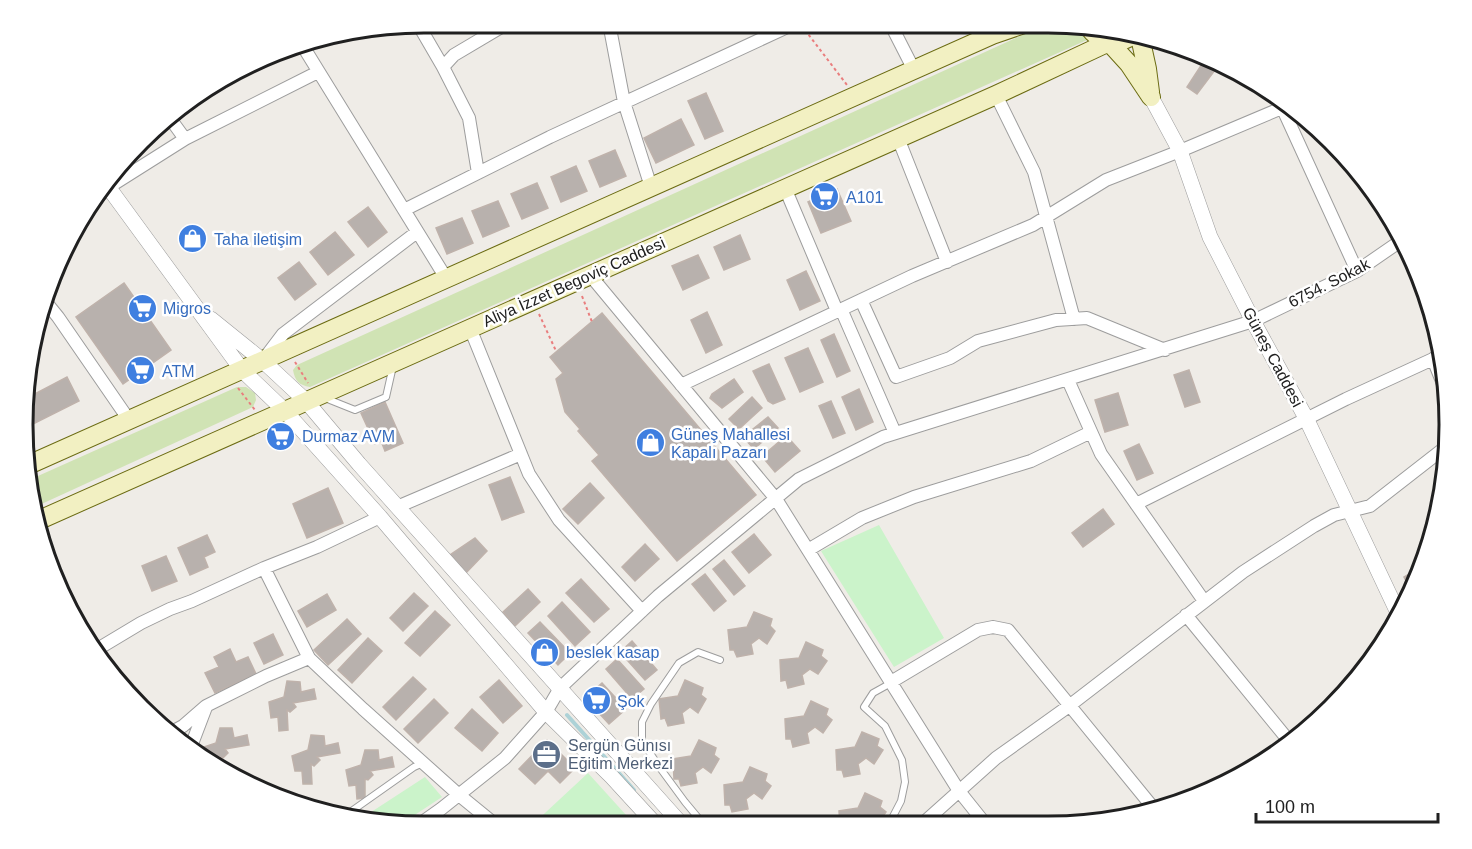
<svg xmlns="http://www.w3.org/2000/svg" width="1472" height="849" font-family="Arial,sans-serif">
<style>
.grass{fill:#d0e3b4}
.park{fill:#cbf3ca}
.lines{fill:none;stroke-linecap:round;stroke-linejoin:round}
.stream{stroke:#add2d7;stroke-width:4}
.building{fill:#b8b1ad;stroke:#bfb2ab;stroke-width:1.5}
.service-casing{stroke:#9d9d9d;stroke-width:8}
.minor-casing{stroke:#9d9d9d;stroke-width:14}
.tertiary-casing{stroke:#9d9d9d;stroke-width:16}
.secondary-casing{stroke:#6b6b12;stroke-width:20}
.path{stroke:#e97e7e;stroke-width:2;stroke-dasharray:3 3;stroke-linecap:butt}
.service{stroke:#fff;stroke-width:6}
.minor{stroke:#fff;stroke-width:12}
.tertiary{stroke:#fff;stroke-width:15}
.secondary{stroke:#f2f0c2;stroke-width:18}
.labels{text-anchor:middle;dominant-baseline:central;stroke-width:5;stroke-linejoin:round;paint-order:stroke}
.shop-label{font-size:16px;fill:#366cbe;stroke:#fff;text-anchor:start}
.street-label{font-size:16px;fill:#202020;stroke:#fff}
.service-label{font-size:16px;fill:#4e5e75;stroke:#fff;text-anchor:start}
.rim{fill:none;stroke:#202020;stroke-width:3}
</style>
<rect width="100%" height="100%" fill="#efece7"/>
<path class="grass" d="M1049 23 1080 25 1087 40 310 387C299 385 295 381 293 370L297 365Z
M237 387H246L255 393 256 400 253 407 35 507 29 480Z"/>
<path class="park" d="M879 525 944 638 894 667 821 551Z
M588 773 636 826H531Z
M425 777 442 797 398 826 362 818Z"/>
<g class="lines">
<path class="stream" d="M567 715 634 790"/>
</g>
<path class="building" d="M1202 56 1231 70H1215L1197 94 1187 87 1204 61Z
M706 93 723 131 705 139 688 101Z
M681 119 694 145 656 163 644 138Z
M615 150 626 176 600 187 589 161Z
M576 166 587 191 561 202 551 177Z
M537 183 548 208 522 219 511 194Z
M837 189 851 221 821 233 808 202Z
M498 201 509 226 483 237 472 211Z
M368 207 387 232 368 247 348 222Z
M462 218 473 243 447 254 436 228Z
M335 232 354 255 328 275 310 252Z
M740 235 750 259 724 270 714 247Z
M698 255 709 278 683 290 672 266Z
M299 262 316 284 295 300 278 278Z
M806 271 820 301 800 310 787 280Z
M124 283 171 350 123 384 76 317Z
M707 312 722 345 706 353 691 320Z
M602 313 756 495 677 561 592 461 599 455 578 431 580 429 565 412 556 379 563 373 550 357Z
M834 334 850 371 837 377 821 340Z
M808 348 823 382 800 392 785 358Z
M769 364 785 399 773 404 768 401 753 371Z
M1189 370 1200 402 1185 407 1174 375Z
M67 377 79 401 33 424 27 413 29 397Z
M734 379 743 392 722 408 710 398 712 394Z
M859 389 873 422 856 430 842 397Z
M1118 393 1128 425 1105 432 1095 400Z
M752 397 762 408 739 429 729 419Z
M831 401 845 433 833 438 819 406Z
M385 402 403 443 385 451 381 441 375 444 361 413Z
M768 417 778 428 754 449 743 437Z
M784 433 800 451 775 472 760 454 766 450 767 452 781 440 779 438Z
M1139 444 1153 473 1137 480 1124 451Z
M510 477 524 512 502 520 489 485Z
M590 483 604 498 578 524 563 509Z
M328 488 343 523 307 538 293 504Z
M1103 509 1114 524 1083 547 1072 533Z
M754 534 771 555 749 573 732 552Z
M207 535 215 552 204 557 208 567 190 575 178 548Z
M475 538 487 551 466 573 450 555Z
M645 544 659 559 635 581 622 567Z
M166 556 177 581 152 591 142 566Z
M724 560 745 586 734 595 713 569Z
M1423 566 1419 578 1412 592 1404 577Z
M705 574 726 601 714 611 692 584Z
M581 579 609 609 594 622 566 593Z
M528 589 540 602 515 626 503 612Z
M414 593 428 606 403 631 390 618Z
M327 594 336 610 307 627 298 611Z
M562 602 590 632 575 646 548 616Z
M435 611 450 625 420 656 405 643Z
M754 612 772 619 770 626 775 631 767 644 759 638 751 644 753 654 737 657 734 650H730L728 630 747 627Z
M347 619 361 634 328 665 314 650Z
M540 622 570 653 558 665 528 633Z
M273 634 283 655 264 664 254 643Z
M368 638 382 651 352 683 338 670Z
M632 641 657 670 645 680 620 652Z
M806 642 823 650 821 656 827 661 818 674 810 669 802 675 804 684 788 688 786 680 781 681 780 660 799 658Z
M230 649 236 662 248 657 256 674 215 693 205 673 219 667 214 657Z
M617 659 644 689 632 699 606 669Z
M413 677 426 689 396 720 383 707Z
M499 680 522 706 503 723 480 697Z
M685 680 703 688 701 695 706 699 698 713 690 707 682 713 684 723 668 726 665 718 661 719 659 699 678 696Z
M287 681 300 682 301 692 314 689 316 699 293 703 296 707 290 712 287 710 288 730 279 731 278 717 271 718 269 702 284 697Z
M602 683 626 709 609 724 585 698Z
M434 699 448 713 418 743 404 729Z
M811 701 828 709 826 715 832 720 823 733 815 727 807 733 809 743 793 747 791 739H786L785 719 804 716Z
M472 709 498 733 482 751 455 728Z
M220 728H232L234 738 247 735 249 745 225 749 228 753 223 758 220 757V768L203 760 201 748 216 743Z
M862 732 879 739 877 746 883 750 874 764 866 758 858 764 860 774 844 777 842 770H837L836 750 855 747Z
M311 735 324 736 325 746 338 743 340 753 317 757 320 760 314 766 311 764 312 784H303L302 771H295L292 756 308 750Z
M547 740 575 768 560 783 548 771 535 784 519 769Z
M699 740 716 748 714 755 719 759 711 773 703 767 695 773 697 783 681 786 679 779H674L673 759 691 756Z
M365 750H378L379 760 392 757 394 767 370 771 373 775 368 780 365 779V798L357 799 356 785 349 786 346 770 361 765Z
M750 767 767 774 765 781 771 786 762 799 754 793 746 799 748 809 732 812 730 805H725L724 785 743 782Z
M865 793 882 801 880 807 886 812 877 825 869 819 861 826H840L839 811 858 808Z
M763 817 781 824 780 826H759Z"/>
<g class="lines">
<defs>
<path id="service" d="M325 398 355 410 386 397 393 366
M346 815 414 767 423 763
M705 826 685 802 660 768 642 741V722L651 704 679 663 698 652 720 660
M888 826 901 801 905 782 902 760 885 726 864 707 873 693 891 683"/>
<path id="minor" d="M609 23 624 102 651 187
M890 23 914 70
M418 24 443 67 469 118 478 173
M301 43 446 278
M443 67 454 55 508 23
M996 95 1034 172 1074 319
M1282 107 1357 271
M169 117 185 139
M898 138 947 262
M785 188 837 311
M88 206 109 187 185 139 318 72
M404 210 550 137 796 23
M590 275 776 499 959 791 987 826
M861 300 896 377 950 358 978 341 1056 320 1087 318 1165 350
M45 301 58 317 129 420
M841 309 895 433
M470 328 529 474 559 520 642 611
M264 359 283 334 417 232
M1433 359 1446 391
M1068 380 1101 454 1204 601
M681 385 912 276 1033 225 1106 180 1180 151 1289 105
M1136 504 1346 399 1433 359 1442 352
M397 507 521 454
M808 550 862 518 914 497 1031 461 1091 432
M264 568 309 658 363 709 459 795 497 826
M1186 615 1289 741
M96 650 141 623 170 609 192 601 264 568 317 547 380 517
M891 682 978 630 993 627 1008 630 1155 810
M172 732 183 726 206 706 266 676 309 658
M190 749 206 707
M417 826 441 809 505 758 546 712 560 688 658 596 799 479 883 437 1253 321 1357 271 1402 240
M920 826 996 758 1069 706 1243 572 1314 526 1334 515 1370 506 1447 446"/>
<path id="tertiary" d="M1151 97 1180 151 1210 237 1253 321 1306 418 1399 615
M106 184 242 370 285 411 380 517 546 712 612 777 657 826
M211 319 263 361 306 401 359 464 683 826"/>
<path id="secondary" d="M1088 26C1100 44 1116 47 1133 35
M1140 37 1147 69 1150 92
M1109 42 1129 64 1151 97
M26 466 992 35 1027 23
M37 521 996 95 1109 42"/>
</defs>
<use href="#service" class="service-casing"/>
<use href="#minor" class="minor-casing"/>
<use href="#tertiary" class="tertiary-casing"/>
<use href="#secondary" class="secondary-casing"/>
<path class="path" d="M805 30 847 85
M582 296 592 322
M539 314 556 351
M295 362 308 383
M238 388 255 410"/>
<use href="#service" class="service"/>
<use href="#minor" class="minor"/>
<use href="#tertiary" class="tertiary"/>
<use href="#secondary" class="secondary"/>
</g>
<defs>
<symbol id="supermarket-disc" viewBox="-11 -11 22 22"><circle r="9.5" fill="#3f7fe0" stroke="#fff"/><path d="M-6-5.5h2.5l.6 2H6L4.5 2H-2.5L-4.4-4H-6ZM-1.5 3.2a1.3 1.3 0 1 0 .1 0ZM3 3.2a1.3 1.3 0 1 0 .1 0Z" fill="#fff"/></symbol>
<symbol id="shop-disc" viewBox="-11 -11 22 22"><circle r="9.5" fill="#3f7fe0" stroke="#fff"/><path d="M-5-2.5h2.3a2.7 3.5 0 0 1 5.4 0H5L5.5 6h-11ZM-1.5-2.5h3a1.5 2.3 0 0 0-3 0Z" fill="#fff"/></symbol>
<symbol id="office-disc" viewBox="-11 -11 22 22"><circle r="9.5" fill="#5c6f8a" stroke="#fff"/><path d="M-6-3h4V-5.5h4V-3h4V5H-6ZM-1-4.5V-3h2v-1.5ZM-6 0V1H6V0Z" fill="#fff"/></symbol>
</defs>
<g fill-rule="evenodd">
<use href="#supermarket-disc" x="808" y="180" width="33" height="33"/>
<use href="#shop-disc" x="176" y="222" width="33" height="33"/>
<use href="#supermarket-disc" x="126" y="292" width="33" height="33"/>
<use href="#supermarket-disc" x="124" y="354" width="33" height="33"/>
<use href="#supermarket-disc" x="264" y="420" width="33" height="33"/>
<use href="#shop-disc" x="634" y="426" width="33" height="33"/>
<use href="#shop-disc" x="528" y="636" width="33" height="33"/>
<use href="#supermarket-disc" x="580" y="684" width="33" height="33"/>
<use href="#office-disc" x="530" y="738" width="33" height="33"/>
</g>
<g class="labels">
<g class="shop-label">
<text x="846" y="197">A101</text>
<text x="214" y="239">Taha iletişim</text>
<text x="163" y="308">Migros</text>
<text x="162" y="371">ATM</text>
<text x="671" y="434">Güneş Mahallesi<tspan x="671" dy="18">Kapalı Pazarı</tspan></text>
<text x="302" y="436">Durmaz AVM</text>
<text x="566" y="652">beslek kasap</text>
<text x="617" y="701">Şok</text>
</g>
<g class="street-label">
<text transform="translate(574 282) rotate(-24)">Aliya İzzet Begoviç Caddesi</text>
<text transform="translate(1329 283) rotate(-27)">6754. Sokak</text>
<text transform="translate(1273 357) rotate(62)">Güneş Caddesi</text>
</g>
<g class="service-label">
<text x="568" y="745">Sergün Günısı<tspan x="568" dy="18">Eğitim Merkezi</tspan></text>
</g>
</g>
<path d="M0 0H1472V849H0ZM424 33H1048A391 391 0 0 1 1439 424V425A391 391 0 0 1 1048 816H424A391 391 0 0 1 33 425V424A391 391 0 0 1 424 33Z" fill="#fff" fill-rule="evenodd"/>
<path class="rim" d="M424 33H1048A391 391 0 0 1 1439 424V425A391 391 0 0 1 1048 816H424A391 391 0 0 1 33 425V424A391 391 0 0 1 424 33Z"/>
<path d="M1256 813v9h182v-9" fill="none" stroke="#202020" stroke-width="3"/>
<text x="1265" y="813" font-size="18" fill="#202020" stroke="#ffffff" stroke-width="4.5" paint-order="stroke">100 m</text>
</svg>
